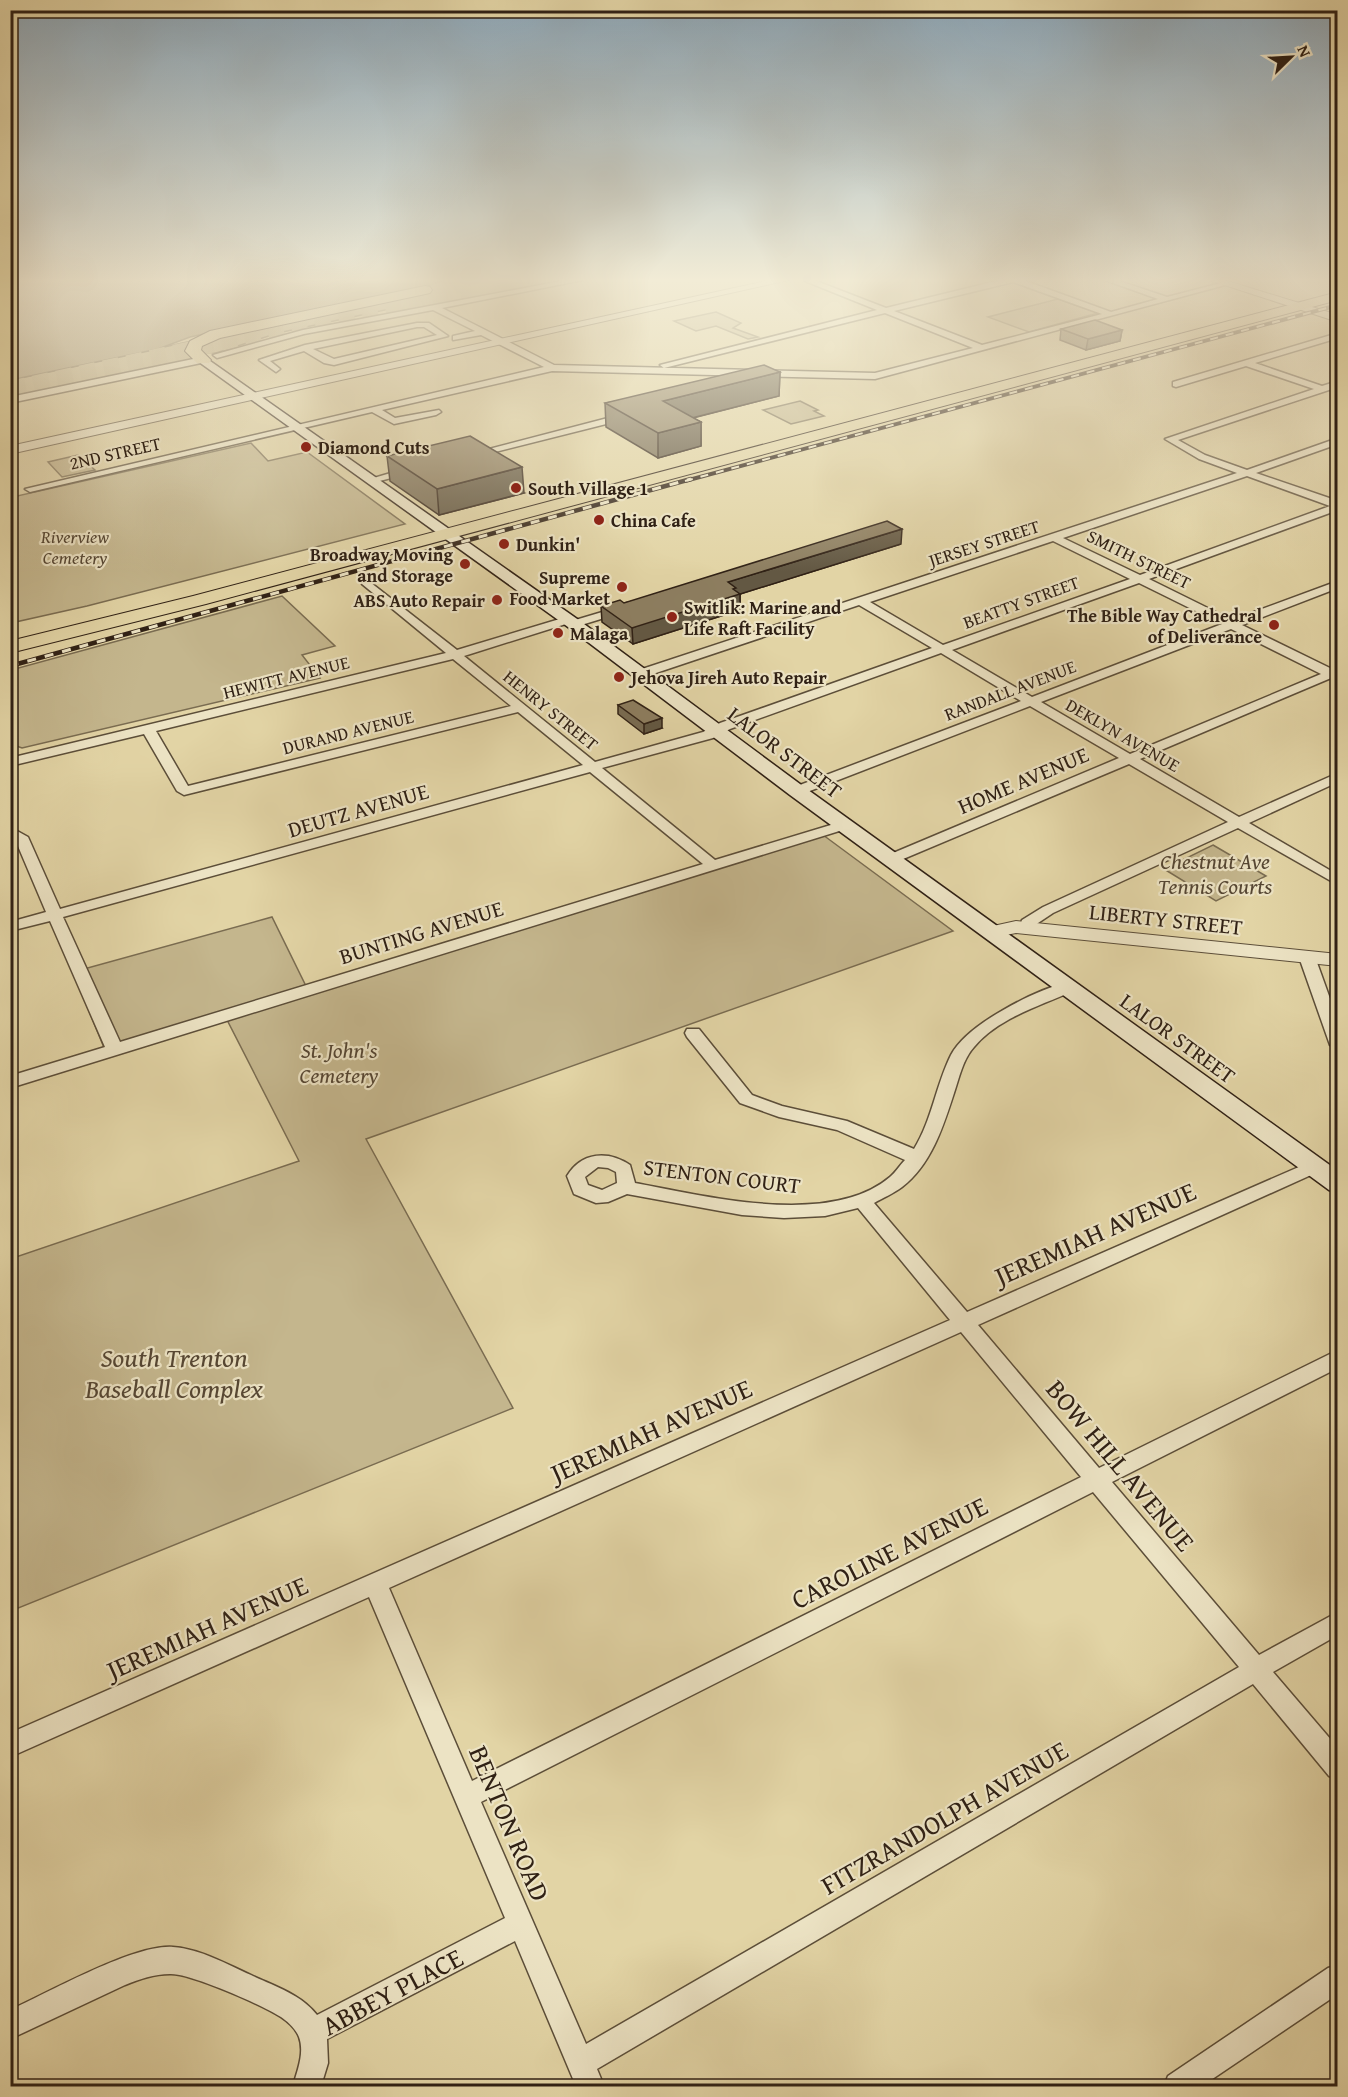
<svg xmlns="http://www.w3.org/2000/svg" width="1348" height="2097" font-family="'Gentium Book Plus',serif">
<style>
.green{fill:#c4b68d;stroke:#7a6c51;stroke-width:1.5}
.water{fill:#a59774;stroke:#76684e;stroke-width:1.5}
.lines{fill:none;stroke-linecap:round;stroke-linejoin:round}
.motorway-tunnel{stroke:#beb088;stroke-width:16;stroke-dasharray:16 8;stroke-linecap:butt}
.minor-casing{stroke:#5c4e39;stroke-width:3}
.tertiary-casing{stroke:#5c4e39;stroke-width:2}
.secondary-casing{stroke:#302115;stroke-width:3}
.trunk-casing{stroke:#302115;stroke-width:2}
.motorway-casing{stroke:#302115;stroke-width:2}
.minor{fill:#ece3c4;fill-rule:evenodd}
.tertiary{fill:#ece3c4;fill-rule:evenodd}
.secondary{fill:#ece3c4;fill-rule:evenodd}
.trunk{fill:#e2d4a5;fill-rule:evenodd}
.motorway{fill:#e2d4a5;fill-rule:evenodd}
.rail-far1-casing{stroke:#302115;stroke-width:4}
.rail-casing{stroke:#302115;stroke-width:4.5}
.rail-far1{stroke:#ece3c4;stroke-width:2;stroke-dasharray:8;stroke-linecap:butt}
.rail{stroke:#ece3c4;stroke-width:3;stroke-dasharray:9;stroke-linecap:butt}
.wall{fill:#796c53;stroke:#302115;stroke-width:1.5}
.shaded-wall{fill:#635843;stroke:#302115;stroke-width:1.5}
.building{fill:#8d7e60;stroke:#302115;stroke-width:1.5}
.poi-dot{fill:#8f2418;stroke:#ece3c4;stroke-width:2}
.labels{text-anchor:middle;dominant-baseline:central;stroke-width:4.5;stroke-linejoin:round;paint-order:stroke}
.far-poi-label{font-size:18px;font-weight:bold;fill:#302115;stroke:#ece3c4;text-anchor:start}
.far-street-label{font-size:18px;fill:#302115;stroke:#ece3c4}
.far-park-label{font-size:18px;font-style:italic;fill:#554633;stroke:#ece3c4}
.street-label{font-size:22px;fill:#302115;stroke:#ece3c4}
.park-label{font-size:22px;font-style:italic;fill:#554633;stroke:#ece3c4}
.near-street-label{font-size:27px;fill:#302115;stroke:#ece3c4}
.near-park-label{font-size:27px;font-style:italic;fill:#554633;stroke:#ece3c4}
</style>
<rect width="100%" height="100%" fill="#e2d4a5"/>
<filter id="stains"><feTurbulence type="fractalNoise" baseFrequency=".00333" numOctaves="4"/><feColorMatrix values="0 0 0 0 .2 0 0 0 0 .09 0 0 0 0 .02 0 0 0 .5 -.17"/></filter>
<radialGradient id="worn" r=".72"><stop offset=".6" stop-color="#630" stop-opacity="0"/><stop offset="1" stop-color="#630" stop-opacity=".3"/></radialGradient>
<path class="green" d="M447 279H576L400 311 394 308 278 333 216 353 198 352 204 340 421 288Z
M1058 299 1098 313 1029 332 988 317Z
M716 312 741 323 733 328 758 337 748 339 716 326 696 331 674 321Z
M192 341V361L11 400 10 380Z
M800 401 818 410 814 411 824 416 791 424 763 410Z
M251 443 268 461 307 452 405 524 87 606 11 623V495L13 497Z
M78 455 95 470 62 477 48 462Z
M282 596 335 646 302 655 320 678 22 748 11 744V670Z
M819 832 953 931 366 1139 513 1408 11 1611 10 1259 299 1161 224 1014 105 1050 73 972 272 917 307 988Z
M1213 845 1266 876 1216 901 1164 869Z"/>
<path class="water" d="M10 279H447L421 288 190 337 158 349 11 380Z"/>
<g class="lines">
<path class="motorway-tunnel" d="M10 389 374 309 539 279"/>
<defs>
<path id="minor" d="M572 279H588L442 308 554 365 875 373 973 348 885 313 664 368 660 365 877 310 800 279H811L886 308 1005 279H1020L1111 312 1158 299 1102 279H1113L1167 297 1225 282 1229 284 875 379 552 371 382 410 395 418 439 410 441 412 436 415 394 424 372 412 30 492 25 489 544 367 481 335 453 340V336L475 331 433 310 304 334 217 358 213 355 303 330ZM1013 282 1102 314 982 345 894 311Z
M417 323H429L448 336 334 365 324 363 304 351 270 361 280 369 276 372 259 360 305 345ZM417 327H424L437 335 334 359 313 349Z
M1338 333V338L1255 363 1322 386 1338 381V387L1178 440 1205 455 1247 470 1338 438V444L1256 473 1338 501V510L1149 579 1232 620 1338 581V588L1242 625 1332 669 1338 667V679L1331 678 1140 759 1239 817 1338 773V782L1249 823 1338 875V885L1238 828 1053 913 1035 925 1032 932H1022L1019 929 1022 920 1043 907 1228 822 1129 764 896 862H886L884 859 886 856 1119 758 1030 706 802 794H792L790 791 792 788 1021 701 941 653 730 729 713 738 602 768 715 860 844 821 851 825 849 828 10 1088V1076L105 1047 50 921 10 931V922L46 912 15 839 10 837V827L28 837 60 909 583 765 518 712 184 795 177 791 144 734 10 766V758L446 653 362 584V580L366 579 457 650 563 618H571L572 621 619 607H627V611L578 626H570L569 623 464 656 595 762 703 732 720 723 932 648 859 605 644 677H636V671L1237 473 1199 459 1165 439 1314 389 1246 366 1176 387 1173 386V382ZM1247 476 1330 506 1140 575 1063 538ZM1053 541 1130 579 943 645 870 602ZM1139 583 1222 624 1032 697 952 650ZM1231 629 1321 674 1130 754 1041 702ZM453 659 511 706 188 786 156 731ZM590 772 703 864 120 1042 63 917Z
M203 357 206 358V362L10 403V397Z
M627 413 632 416 630 418 471 458 466 455Z
M411 467 414 468V472L372 483 367 480Z
M1307 952 1315 957 1338 1021V1050L1330 1045 1299 957Z
M1067 982 1075 987 1073 991C1040 1006 998 1018 974 1047 963 1059 959 1078 954 1093 943 1127 931 1165 902 1187 894 1193 883 1198 874 1203L967 1312 1308 1163 1314 1161 1320 1163 1323 1167 1320 1171 978 1325 1099 1468 1338 1350V1368L1112 1482 1259 1655 1338 1612V1635L1273 1672 1338 1748V1779L1329 1776 1253 1684 597 2069 604 2086H576L515 1941 327 2039 328 2063 321 2086H293C297 2071 305 2053 299 2037 296 2029 287 2021 281 2017 262 2005 190 1973 170 1974 154 1974 140 1979 125 1985L10 2039V2010C48 1993 134 1944 173 1947 201 1949 226 1964 251 1975 274 1986 301 1994 317 2015L505 1918 369 1597 10 1757V1733L950 1320 858 1208 825 1216 784 1218 742 1215 627 1194 608 1202 596 1203 574 1194 567 1176C581 1152 608 1150 630 1165L635 1183C706 1196 830 1228 890 1177 896 1172 900 1165 905 1160L837 1130 779 1117 740 1103 687 1037 685 1033 687 1029H699L752 1095 782 1106 847 1121 914 1149C932 1120 936 1085 951 1055 967 1024 1034 991 1067 982ZM598 1167 608 1168 616 1172 617 1183 602 1190 588 1185 585 1177ZM961 1332 1081 1477 472 1781 389 1588ZM1093 1492 1239 1667 586 2044 481 1802Z
M1338 1965V1994L1202 2086H1164L1168 2076 1328 1968Z"/>
<path id="tertiary" d="M775 279H793L10 454V446Z
M1206 279H1221L1338 315V322Z
M1016 921 1338 954V966L1016 933 991 938 984 936 981 932 984 928Z"/>
<path id="secondary" d="M203 356 580 621 804 787 1338 1171V1193L1329 1190 790 795 568 627 199 362V358Z"/>
<path id="trunk" d="M1338 292V300L206 604 10 653V641L193 596Z"/>
<path id="motorway" d="M425 286 430 287 432 290 430 293 220 338 202 346 201 350 211 360 209 363H197L185 351 190 341 210 331Z"/>
</defs>
<use href="#minor" class="minor-casing"/>
<use href="#tertiary" class="tertiary-casing"/>
<use href="#secondary" class="secondary-casing"/>
<use href="#trunk" class="trunk-casing"/>
<use href="#motorway" class="motorway-casing"/>
<use href="#minor" class="minor"/>
<use href="#tertiary" class="tertiary"/>
<use href="#secondary" class="secondary"/>
<use href="#trunk" class="trunk"/>
<use href="#motorway" class="motorway"/>
<defs>
<path id="rail-far1" d="M685 481 1338 305"/>
<path id="rail" d="M10 666 691 479"/>
</defs>
<use href="#rail-far1" class="rail-far1-casing"/>
<use href="#rail" class="rail-casing"/>
<use href="#rail-far1" class="rail-far1"/>
<use href="#rail" class="rail"/>
</g>
<path class="wall" d="M1061 329 1122 330 1120 341 1086 350 1060 340Z
M780 372 779 396 693 418 701 422V446L658 458 606 427 605 403Z
M387 456 524 493 439 515 390 481Z
M901 544 740 594V610L633 644 602 622 601 606 624 603Z
M618 705 662 728 644 734 618 714Z"/>
<path class="shaded-wall" d="M1122 330 1120 341 1086 350 1088 339Z
M780 372 779 396 664 425 663 401Z
M701 422V446L658 458V433Z
M522 467 524 493 439 515 437 489Z
M902 529 901 544 740 594V610L633 644 632 628 728 582Z
M662 718V728L644 734V724Z"/>
<path class="building" d="M1095 320 1122 330 1088 339 1061 329Z
M764 365 780 372 663 401 701 422 658 433 605 403Z
M470 436 522 467 437 489 387 456Z
M887 521 902 529 728 582 736 588 733 589 740 594 632 628 601 606 620 600 624 603Z
M633 700 662 718 644 724 618 705Z"/>
<linearGradient id="sky" x2="0" y2="1"><stop stop-color="#8da8ba"/><stop offset="0.49" stop-color="#f2ecd6"/><stop offset="1" stop-color="#f2ecd6" stop-opacity="0"/></linearGradient>
<rect width="1348" height="572" fill="url(#sky)"/>
<g class="poi-dot">
<circle cx="306" cy="447" r="6"/>
<circle cx="516" cy="488" r="6"/>
<circle cx="599" cy="520" r="6"/>
<circle cx="504" cy="544" r="6"/>
<circle cx="465" cy="564" r="6"/>
<circle cx="622" cy="587" r="6"/>
<circle cx="497" cy="600" r="6"/>
<circle cx="672" cy="617" r="6"/>
<circle cx="1274" cy="625" r="6"/>
<circle cx="558" cy="633" r="6"/>
<circle cx="619" cy="677" r="6"/>
</g>
<g class="labels">
<g class="far-poi-label">
<text x="318" y="447">Diamond Cuts</text>
<text x="528" y="488">South Village 1</text>
<text x="611" y="520">China Cafe</text>
<text x="516" y="544">Dunkin'</text>
<text x="453" y="554" text-anchor="end">Broadway Moving<tspan x="453" dy="21">and Storage</tspan></text>
<text x="610" y="577" text-anchor="end">Supreme<tspan x="610" dy="21">Food Market</tspan></text>
<text x="485" y="600" text-anchor="end">ABS Auto Repair</text>
<text x="684" y="607">Switlik: Marine and<tspan x="684" dy="21">Life Raft Facility</tspan></text>
<text x="1262" y="615" text-anchor="end">The Bible Way Cathedral<tspan x="1262" dy="21">of Deliverance</tspan></text>
<text x="570" y="633">Malaga</text>
<text x="631" y="677">Jehova Jireh Auto Repair</text>
</g>
<g class="far-street-label">
<text transform="translate(115 453) rotate(-13)">2ND STREET</text>
<text transform="translate(984 543) rotate(-18)">JERSEY STREET</text>
<text transform="translate(1139 559) rotate(26)">SMITH STREET</text>
<text transform="translate(1021 602) rotate(-20)">BEATTY STREET</text>
<text transform="translate(286 677) rotate(-14)">HEWITT AVENUE</text>
<text transform="translate(1010 690) rotate(-21)">RANDALL AVENUE</text>
<text transform="translate(551 710) rotate(39)">HENRY STREET</text>
<text transform="translate(348 732) rotate(-14)">DURAND AVENUE</text>
<text transform="translate(1123 735) rotate(30)">DEKLYN AVENUE</text>
</g>
<g class="far-park-label">
<text x="75" y="536">Riverview<tspan x="75" dy="21">Cemetery</tspan></text>
</g>
<g class="street-label">
<text transform="translate(785 752) rotate(37)">LALOR STREET</text>
<text transform="translate(1023 780) rotate(-23)">HOME AVENUE</text>
<text transform="translate(358 810) rotate(-16)">DEUTZ AVENUE</text>
<text transform="translate(1166 919) rotate(6)">LIBERTY STREET</text>
<text transform="translate(421 932) rotate(-17)">BUNTING AVENUE</text>
<text transform="translate(1178 1038) rotate(36)">LALOR STREET</text>
<text transform="translate(722 1176) rotate(7)">STENTON COURT</text>
</g>
<g class="park-label">
<text x="1215" y="861">Chestnut Ave<tspan x="1215" dy="25">Tennis Courts</tspan></text>
<text x="339" y="1050">St. John's<tspan x="339" dy="25">Cemetery</tspan></text>
</g>
<g class="near-street-label">
<text transform="translate(1095 1233) rotate(-24)">JEREMIAH AVENUE</text>
<text transform="translate(651 1430) rotate(-24)">JEREMIAH AVENUE</text>
<text transform="translate(1121 1465) rotate(50)">BOW HILL AVENUE</text>
<text transform="translate(889 1552) rotate(-27)">CAROLINE AVENUE</text>
<text transform="translate(207 1627) rotate(-24)">JEREMIAH AVENUE</text>
<text transform="translate(944 1817) rotate(-30)">FITZRANDOLPH AVENUE</text>
<text transform="translate(510 1823) rotate(67)">BENTON ROAD</text>
<text transform="translate(392 1991) rotate(-28)">ABBEY PLACE</text>
</g>
<g class="near-park-label">
<text x="174" y="1357">South Trenton<tspan x="174" dy="31">Baseball Complex</tspan></text>
</g>
</g>
<rect width="1348" height="2097" fill="none" stroke="#e2d4a5" stroke-width="36"/>
<rect x="12" y="12" width="1324" height="2073" fill="none" stroke="#302115" stroke-width="3"/>
<rect x="18" y="18" width="1312" height="2061" fill="none" stroke="#302115" stroke-width="1.5"/>
<g transform="translate(1291 57) rotate(66)" stroke="#ece3c4" stroke-width="4.5" paint-order="stroke">
<path d="M0-4.5L10 22L0 15L-10 22Z" fill="#302115"/>
<text y="-9" font-size="16" font-weight="bold" text-anchor="middle" fill="#302115">N</text>
</g>
<rect width="100%" height="100%" filter="url(#stains)"/>
<rect width="100%" height="100%" fill="url(#worn)"/>
</svg>
